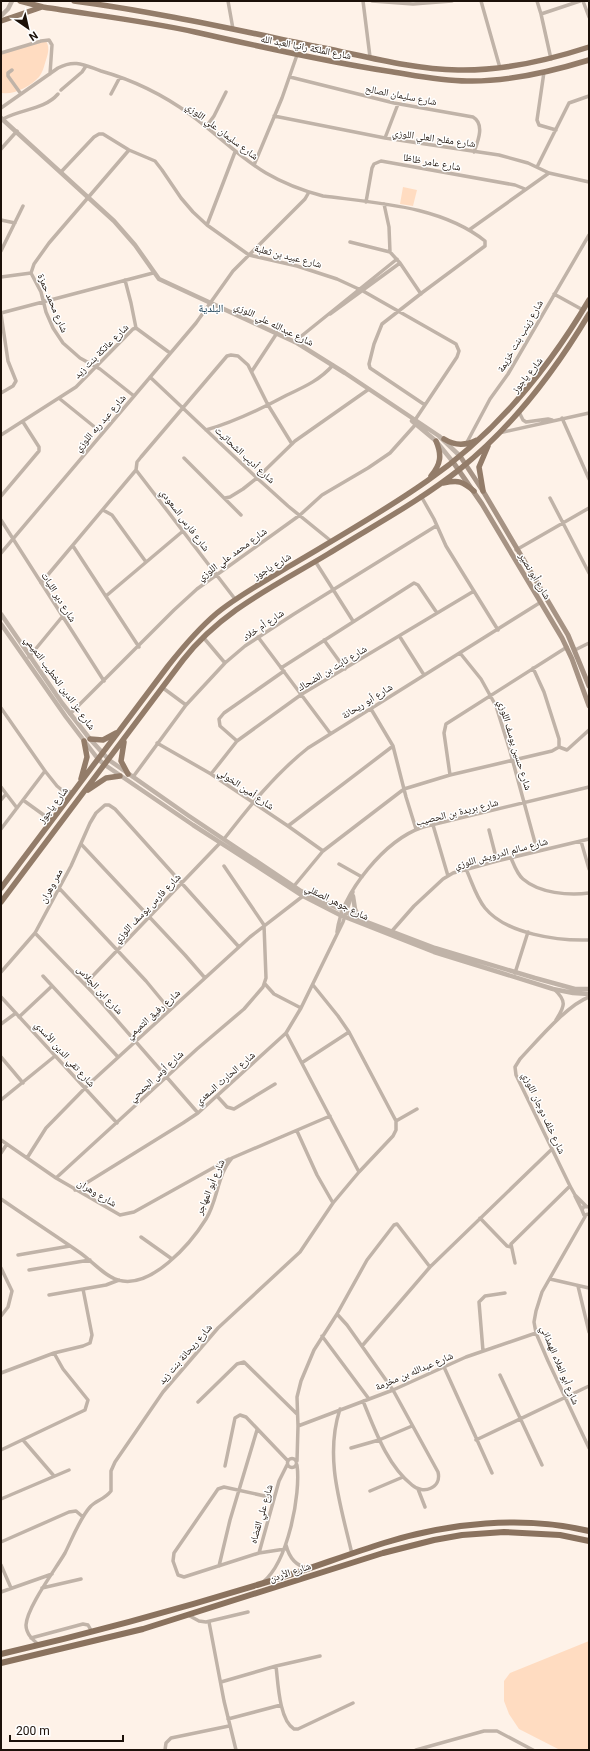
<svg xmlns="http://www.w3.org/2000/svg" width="590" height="1751" font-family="Roboto,'Noto Naskh Arabic',sans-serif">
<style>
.green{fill:#ffdcc1}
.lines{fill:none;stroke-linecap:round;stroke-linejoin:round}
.minor{stroke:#c0b3a8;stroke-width:3.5}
.tertiary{stroke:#c0b3a8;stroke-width:4.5}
.secondary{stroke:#a69384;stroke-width:5}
.primary{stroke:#937c69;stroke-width:5.5}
.trunk{stroke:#8a725e;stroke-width:6}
.labels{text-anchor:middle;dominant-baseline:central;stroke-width:3;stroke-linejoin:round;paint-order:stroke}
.street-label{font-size:10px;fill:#1c1109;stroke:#fff}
.neighbourhood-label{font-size:11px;fill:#0b3249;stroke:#fff}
</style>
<rect width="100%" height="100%" fill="#fef2e8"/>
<path class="green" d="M46 41C50 47 48 54 46 60 44 66 43 72 39 77 31 86 14 95 2 93L1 91V53Z
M403 187 417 190 413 206 400 204Z
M589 1641V1750H560L519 1729 509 1714 504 1701V1681L510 1673Z"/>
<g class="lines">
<path class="minor" d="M228 1 233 29
M363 1 370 57
M372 1 413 4 452 1
M481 1 500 68
M537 1 541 14 580 1
M583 1 589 17
M541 14 551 59
M1 53 41 41 49 40 52 45 50 74
M12 70 8 73V76L21 94
M544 72 537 120 539 125 556 130
M290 77 394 103 473 117C485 124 478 141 474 152
M61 90 82 72 86 66
M111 94 120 77
M1 108 58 68C75 59 84 65 101 71 133 80 165 96 191 115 217 134 239 157 266 173 283 183 304 191 323 196 377 203 441 206 485 241V246
M274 116 385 138 499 155 528 163 549 173 589 182
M3 119C21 109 44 110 58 94
M206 127 214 116 226 92
M385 138 398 104
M1 149 17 131
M129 150 49 243 34 264 31 273 41 292 46 312 53 328 63 343 80 358 100 369 134 396
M254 165 282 98 297 55
M537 167 569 103 589 96
M61 172 94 137 99 134H103L129 150 155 161 162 170 181 198 193 212 207 225 249 255 297 266 337 279 363 291 456 344 459 351 457 357 415 420
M366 202 372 168 374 164 381 161 515 185 525 189
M384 204 389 227 390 252
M1 220 15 223
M207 225 235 152
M469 230 549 173
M350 242 390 252 400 263 421 294
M1 251 23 206
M1 277 31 273
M125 280 131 303 136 328
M554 294 583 310
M1 313 153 273
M1 314 8 361 16 381 13 386 1 393
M330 314 400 263
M294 342 397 259
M252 371 277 333
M150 377 257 478 288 506 331 541
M60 399 102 433
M425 405 370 368 369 364 374 344 382 324 423 292 485 246
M519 412 523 420 526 422 548 419 552 420
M562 418 589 479
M206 430C234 422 261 409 287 395 304 387 320 380 333 365
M499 433 589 413
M1 435 76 387 133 329 136 328 170 353
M466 444 490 399 508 374 589 235
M184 458 241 515
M136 470 235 599
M1 496 39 451V447L23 422
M421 496 434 519 446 546 498 630
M225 498 230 497 243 489 257 478 295 441 369 389
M550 498 589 573
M103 510 112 515 146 562
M1 520 104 681
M73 546 139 647
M516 550 589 508
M1 553 196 323 233 271 305 199 309 192
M315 561 353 621
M41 583 136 470 137 462 141 457 227 356 231 355 238 356 248 365 268 405 292 444
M106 596 183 531
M203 637 225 663
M258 637 330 733
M400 637 424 675
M324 640 345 669
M575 650 589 643
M460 653 481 679 496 706 510 751 537 850
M29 657 62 617
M281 668 414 583 418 585 437 613
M163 688 186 705
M1 708 45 771 57 786 63 791 74 792
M371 709 393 746 406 797 416 829
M70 714 174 610 197 589 300 515 322 495 368 468 390 453 416 424
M237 741 220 726 219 719 224 713 284 671
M157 743 211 774 288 826 323 851
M559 747 567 750 589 730
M211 774 237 741 302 694 474 591
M450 775 444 733 446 724 567 647
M133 777 186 705 225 663 245 646 294 614 436 526
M1 787 17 808
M1 800 6 794
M23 800 52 821
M433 825 448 876
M288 826 393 746
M1 829 45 771
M489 830 497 861
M224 839C249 807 275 774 308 748L541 602
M581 841 589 869
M81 844 185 955 205 978
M511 858C514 865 517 874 523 879 539 893 569 896 589 893
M339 864 362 877
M466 869C472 882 476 897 485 908 506 934 558 941 589 940
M294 886 323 851 404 789 450 775 552 751 559 747V739L544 692 533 668
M59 888 146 981 170 1010
M392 931 414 906 443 879 453 873 497 861 589 839
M337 932C342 892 385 840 423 827L589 787
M35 933 95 995 198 1113
M1 972 35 933 71 866 90 823 96 813 105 805H109L115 809 239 947
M515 973 528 932
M43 976 118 1057
M85 984 220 843
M265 984 274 994 301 1008
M554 989C567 1001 565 1006 556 1020
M1 997 117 1123
M19 1017 52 986
M1 1024 16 1013
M286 1033 359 1172
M1 1057 23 1083
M303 1062 349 1032
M217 1096 227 1107 234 1109 275 1084
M1 1100 55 1056
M396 1121 417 1109
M297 1131 317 1175 333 1203
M1 1140 56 1178 120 1215 134 1212 229 1159
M1 1153 7 1144
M27 1158 46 1128 90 1083 250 937 303 896
M56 1178 197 1049 244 1009 263 987 266 978 264 925 224 866
M75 1190 183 1123 198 1113 286 1033 301 1008 343 922 353 892
M575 1196 582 1210
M1 1199C27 1217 53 1234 79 1252 91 1260 104 1276 118 1280 151 1290 191 1243 206 1219 218 1200 217 1175 232 1158L330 1116
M586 1206 575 1195 570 1186 516 1075 515 1067 520 1059C537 1041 567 1005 589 997
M589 1207 584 1206 582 1210 584 1215 589 1214
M586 1215 542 1292 536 1311 534 1322 536 1333 548 1361 589 1448
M480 1218 507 1246 511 1247
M141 1237 172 1259
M18 1255 70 1246
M515 1263 511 1244 570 1186
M1 1268 12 1291 8 1307 1 1316
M29 1270 90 1260
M550 1279 589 1288
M578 1286 589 1332
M49 1295 106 1285 119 1280
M337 1314 367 1260 394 1225 397 1224 430 1267
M322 1336 369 1399
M362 1346 430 1267 552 1149
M483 1351 479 1302 485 1296 505 1293
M444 1367 492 1473
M1 1373 54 1353 83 1346 90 1343 92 1335 83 1289
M500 1375 542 1465
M198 1402 237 1364 244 1362 297 1414
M340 1409C324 1458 341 1506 352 1554
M298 1426 393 1390 466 1357 536 1333
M23 1440 54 1476
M476 1440 589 1386
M351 1448 379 1440 412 1426
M1 1450 85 1410 88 1400 63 1369 54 1353
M287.5 1463a4.5 4.5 0 1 1 9 0a4.5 4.5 0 1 1-9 0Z
M297 1461 298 1426 297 1397 301 1381 314 1350 337 1314 347 1325 393 1390 438 1472C442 1488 423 1495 412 1485 387 1465 375 1430 363 1401
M225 1466 235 1418 240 1415 246 1417 288 1461
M418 1489 425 1507
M370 1491 403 1477
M274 1498 224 1487 218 1489 174 1553 173 1561 178 1575 184 1577 259 1553 279 1481 287 1465
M1 1499 69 1470
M1 1542 69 1512 76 1511 83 1517
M286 1545C289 1557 295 1566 308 1568
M259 1553 285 1549
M1 1565 11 1588
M219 1566 230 1520 257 1430
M263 1582C288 1562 301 1494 297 1465
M42 1588 81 1579
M1 1592 52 1574
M188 1615 199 1621 206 1622 248 1612
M209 1622 224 1701 236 1750
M31 1638 83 1624 88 1625 92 1632
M39 1645C33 1640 26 1634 26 1625 27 1607 55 1570 65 1553 72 1539 80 1518 90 1507 96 1500 104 1500 111 1491V1471L115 1462 163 1392 218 1328 300 1252 333 1203 359 1172 393 1136 396 1130V1121L349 1032 338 1016 313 985
M276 1666C278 1682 279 1720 294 1729H298L353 1703
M221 1682 276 1666 320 1656
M228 1719 281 1705
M165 1750 166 1743 171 1738 229 1726
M416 1750 484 1731H497L533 1750"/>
<path class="tertiary" d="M1 16 8 9 12 1
M1 118 114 221 135 245 159 279 297 343 345 373 439 436 460 456
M412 421 436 441 453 462
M1 614 62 703 90 739 109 760 189 816 301 891 367 922 435 948 535 978 575 989H589
M1 624 66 717 98 759 105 765 193 825 303 896 340 915 434 952 553 989 573 993 589 994
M353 896 355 909 359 918"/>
<path class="secondary" d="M460 456 483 491 568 635 589 686
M453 462 482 504 562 638 572 659 589 706"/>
<path class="primary" d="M20 1 43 7C93 15 145 21 195 32 258 46 322 61 387 71 413 75 440 81 467 81 508 82 550 72 589 60
M74 1C158 12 241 31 324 48 368 57 413 69 458 70 503 71 546 61 589 47
M1 21 42 7
M444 439C455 446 465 446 477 440
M431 476C441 464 442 455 436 441
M443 483C459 480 462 481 474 491
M483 491 479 467 488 446
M90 739 103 740 116 733
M124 742 121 761 128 774
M81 779 87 757 84 741
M88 790 106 778 120 776
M1 888 168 666C183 647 198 629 217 613 239 595 264 582 288 567 335 539 383 512 427 481 495 434 547 371 589 300
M1 902 183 660C222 610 275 586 328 554 371 527 420 501 460 469 512 427 555 371 589 314"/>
<path class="trunk" d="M1 1654C87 1634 172 1611 257 1585 300 1573 342 1556 384 1543 448 1523 523 1515 589 1531
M1 1663 143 1629 383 1553 434 1540 462 1535 504 1532 560 1535 589 1541"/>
</g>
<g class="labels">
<g class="street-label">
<text transform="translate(306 47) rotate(11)">شارع الملكة رانيا العبد الله</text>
<text transform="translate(401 95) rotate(11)">شارع سليمان الصالح</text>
<text transform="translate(222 131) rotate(37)">شارع سليمان علي اللوزي</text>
<text transform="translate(434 138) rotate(8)">شارع مفلح العلي اللوزي</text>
<text transform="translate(432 162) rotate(10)">شارع عامر ظاظا</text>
<text transform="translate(288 256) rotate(14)">شارع عبيد بن ثعلبة</text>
<text transform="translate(53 303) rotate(67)">شارع محمد حمزة</text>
<text transform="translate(274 324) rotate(26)">شارع عبدالله علي اللوزي</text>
<text transform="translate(520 336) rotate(-60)">شارع زينب بنت خزيمة</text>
<text transform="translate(101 351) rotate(-45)">شارع عاتكة بنت زيد</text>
<text transform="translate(527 375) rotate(-51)">شارع ياجوز</text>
<text transform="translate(100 423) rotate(-49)">شارع عبد ربه اللوزي</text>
<text transform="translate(245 455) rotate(43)">شارع أديب الشحاتيت</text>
<text transform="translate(185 520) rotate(53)">شارع فارس السعودي</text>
<text transform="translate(232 554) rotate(-36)">شارع محمد علي اللوزي</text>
<text transform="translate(272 566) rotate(-31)">شارع ياجوز</text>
<text transform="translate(535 576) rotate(59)">شارع أبو نصير</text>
<text transform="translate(59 597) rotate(58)">شارع دير الليات</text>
<text transform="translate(263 625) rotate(-34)">شارع أم خلاد</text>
<text transform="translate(332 668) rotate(-31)">شارع ثابت بن الضحاك</text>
<text transform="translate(60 683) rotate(54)">شارع عز الدين الخطيب التميمي</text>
<text transform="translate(367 701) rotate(-32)">شارع أبو ريحانة</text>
<text transform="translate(515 745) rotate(73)">شارع حسين يوسف اللوزي</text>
<text transform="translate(246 789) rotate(34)">شارع أمين الخولي</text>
<text transform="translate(53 805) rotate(-53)">شارع ياجوز</text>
<text transform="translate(457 812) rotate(-14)">شارع بريدة بن الحصيب</text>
<text transform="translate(501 853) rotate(-15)">شارع سالم الدرويش اللوزي</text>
<text transform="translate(51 886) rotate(-62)">ممر وهران</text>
<text transform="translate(337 902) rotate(26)">شارع جوهر الصقلي</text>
<text transform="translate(147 908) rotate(-46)">شارع فارس يوسف اللوزي</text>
<text transform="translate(100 990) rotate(47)">شارع ابن الجلاس</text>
<text transform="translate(153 1014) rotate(-42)">شارع رفيق التميمي</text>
<text transform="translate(65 1054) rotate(48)">شارع تقي الدين الأسدي</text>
<text transform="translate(156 1076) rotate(-43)">شارع أوس الجمحي</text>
<text transform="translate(225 1078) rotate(-41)">شارع الحارث السعدي</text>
<text transform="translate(544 1113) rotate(65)">شارع خلف دوجان اللوزي</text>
<text transform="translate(210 1187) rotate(-67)">شارع أبو المهاجر</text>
<text transform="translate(97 1193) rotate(31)">شارع وهران</text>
<text transform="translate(185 1354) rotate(-49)">شارع ريحانة بنت زيد</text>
<text transform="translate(560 1365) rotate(67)">شارع أبو العلاء الهمذاني</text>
<text transform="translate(414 1371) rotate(-23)">شارع عبدالله بن مخرمة</text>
<text transform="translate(261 1514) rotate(-74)">شارع علي القضاه</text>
<text transform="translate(290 1572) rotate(-18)">شارع الأردن</text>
</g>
<g class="neighbourhood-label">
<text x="211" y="308">البلدية</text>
</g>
</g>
<rect width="590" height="1751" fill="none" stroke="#1c1109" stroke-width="4"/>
<g transform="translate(28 28) rotate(146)" stroke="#ffffff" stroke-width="3" paint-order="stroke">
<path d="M0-3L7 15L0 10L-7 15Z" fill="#1c1109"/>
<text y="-6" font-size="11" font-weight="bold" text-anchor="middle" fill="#1c1109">N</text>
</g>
<path d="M10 1735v6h113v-6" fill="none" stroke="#1c1109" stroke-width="2"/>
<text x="16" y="1735" font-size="12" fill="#1c1109" stroke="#ffffff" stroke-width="3" paint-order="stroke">200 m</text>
</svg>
